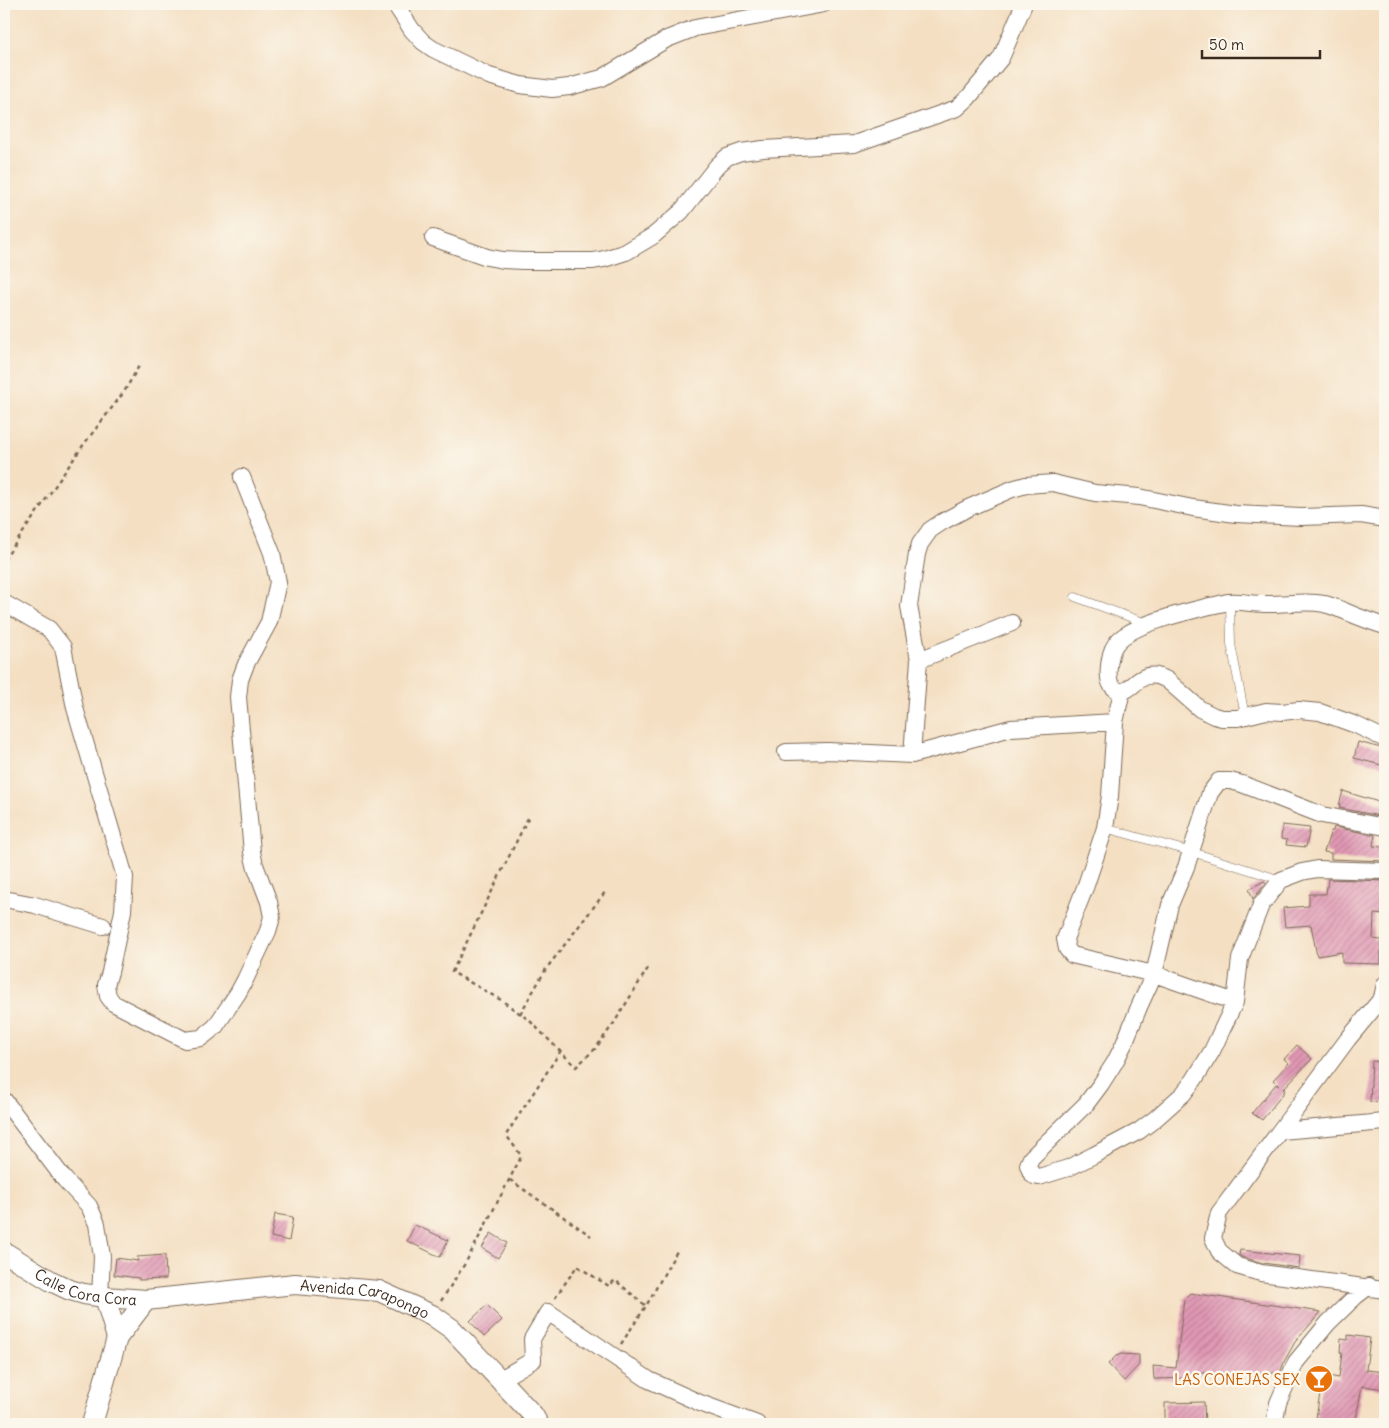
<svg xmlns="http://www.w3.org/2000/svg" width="1389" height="1428" font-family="Delius,sans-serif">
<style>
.building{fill:url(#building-hatch)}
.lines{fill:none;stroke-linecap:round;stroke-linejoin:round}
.service-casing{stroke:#7c6957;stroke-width:9}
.minor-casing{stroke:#7c6957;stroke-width:18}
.tertiary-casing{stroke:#7c6957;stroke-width:22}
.path{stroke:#7c6957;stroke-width:2.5;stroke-dasharray:4 4;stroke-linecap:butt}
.service{stroke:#fff;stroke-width:8}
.minor{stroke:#fff;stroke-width:16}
.tertiary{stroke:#fff;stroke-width:20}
.labels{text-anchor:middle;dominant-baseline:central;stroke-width:5;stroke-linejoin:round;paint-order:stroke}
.street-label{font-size:15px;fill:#3b2a1e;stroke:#fbf7ec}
.food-label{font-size:15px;fill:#c56008;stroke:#fbf7ec;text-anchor:end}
</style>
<defs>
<pattern id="building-hatch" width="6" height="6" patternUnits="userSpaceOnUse" patternTransform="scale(1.25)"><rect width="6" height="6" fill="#e198b4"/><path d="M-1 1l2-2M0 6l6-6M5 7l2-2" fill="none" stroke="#b87c92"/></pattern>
</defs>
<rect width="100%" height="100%" fill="#fbf7ec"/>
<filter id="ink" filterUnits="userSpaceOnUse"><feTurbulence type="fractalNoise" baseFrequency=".02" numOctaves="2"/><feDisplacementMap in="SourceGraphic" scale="10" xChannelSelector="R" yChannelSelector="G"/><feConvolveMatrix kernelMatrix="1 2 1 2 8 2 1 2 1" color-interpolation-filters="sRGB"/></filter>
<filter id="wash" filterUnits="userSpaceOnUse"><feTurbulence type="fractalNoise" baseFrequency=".0096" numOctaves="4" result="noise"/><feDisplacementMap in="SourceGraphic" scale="20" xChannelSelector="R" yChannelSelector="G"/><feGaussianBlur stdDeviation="1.12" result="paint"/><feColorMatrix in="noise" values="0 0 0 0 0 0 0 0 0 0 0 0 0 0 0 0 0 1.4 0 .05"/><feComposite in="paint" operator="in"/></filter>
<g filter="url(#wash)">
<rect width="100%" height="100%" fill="#f4dfc2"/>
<g id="blocks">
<path class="building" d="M1358 742 1385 749V766L1354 758Z
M1343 791 1385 804V817L1339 808 1340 805H1339Z
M1282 825 1310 828 1306 847 1286 845 1287 840 1281 839Z
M1334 827 1375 835 1373 846 1382 847V849L1385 850V861L1331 859V853L1324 852 1331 831H1333Z
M1328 879 1385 881 1384 894H1385V915L1374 914 1373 939 1381 940V964L1342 963V952L1317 956 1311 925 1285 927 1283 908 1309 906V894H1326Z
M1264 881 1266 883 1253 899 1249 889Z
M1297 1045 1312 1059 1283 1089 1285 1091 1282 1095 1262 1120 1252 1113 1276 1084 1280 1087 1273 1080 1289 1063 1284 1059Z
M1372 1061 1385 1062V1103L1370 1102Z
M275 1214 293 1217 289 1241 271 1237Z
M415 1225 448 1240 440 1257 407 1241Z
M491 1233 507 1243 498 1258 482 1248Z
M1240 1250 1300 1256 1299 1268 1263 1263 1242 1257 1239 1255Z
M165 1255 166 1279 139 1280V1278L114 1275 116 1258 138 1261 137 1257Z
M1190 1293 1321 1312 1295 1342 1285 1360 1280 1373H1189V1378L1154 1379 1153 1366 1176 1368 1184 1299Z
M487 1305 502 1320 484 1337 470 1321Z
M1348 1335 1370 1338 1366 1370 1385 1372V1389L1362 1386 1355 1424H1342L1316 1418 1323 1375 1339 1378 1342 1353 1340 1352 1341 1339 1348 1340Z
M1120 1354 1139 1355V1365L1124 1381 1108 1364 1117 1355 1118 1356Z
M1204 1402 1205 1424H1165V1403Z"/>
</g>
</g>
<g filter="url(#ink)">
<use href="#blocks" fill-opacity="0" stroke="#7c6957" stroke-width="1"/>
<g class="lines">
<defs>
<path id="service" d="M1075 597 1146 623
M1230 602 1231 644 1245 716
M1105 828 1192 852 1281 880"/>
<path id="minor" d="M395 4 412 30 423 42 433 49 489 76 520 85 552 89 569 87 602 78 667 39 695 28 824 4
M433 238 487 257 503 260 523 261H593L604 259 626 252 653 236 681 212 717 166 727 157 741 152 763 149 854 144 957 108 968 98 1001 58 1024 4
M4 603 49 629 63 647 75 708 125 877 123 911 110 972 106 985 108 996 113 1003 185 1040 201 1038 215 1027 238 993 245 980 268 931 272 917 269 902 255 865 252 852 238 697 240 680 246 664 269 622 278 582 272 553 242 477
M1385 626C1371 622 1356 616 1342 610 1336 608 1330 605 1324 604 1304 600 1284 605 1263 604 1252 604 1240 601 1229 602 1223 603 1216 605 1210 606 1186 612 1143 622 1124 636 1118 640 1113 647 1111 654 1109 663 1106 681 1113 687 1131 704 1136 662 1167 680L1200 709 1214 716 1222 718H1238L1266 711 1282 712 1299 710 1320 712 1356 725 1385 739
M919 660 1012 623
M1122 691 1115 722 1110 796 1105 828 1086 885 1065 939 1067 949 1072 955 1076 956 1154 974 1235 1002
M786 752 828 751 912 755 1011 728 1115 722
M912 755 919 660 909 606 917 554 920 544 930 530 942 522 968 508 1012 489 1026 485 1053 483 1095 493 1139 497 1193 508 1236 514 1301 517 1361 515 1385 519
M1385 827 1322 815 1242 784 1230 781H1219L1210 793 1186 867 1170 905 1154 974 1139 1007 1124 1044 1115 1062 1101 1084 1086 1104 1031 1158 1028 1165 1031 1173 1034 1176 1039 1177 1068 1168 1094 1155 1139 1131 1155 1119 1183 1094 1194 1080 1212 1051 1235 1002 1240 959 1261 905 1281 880 1302 872 1317 869 1385 871
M4 899 35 905 103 926
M1385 984 1382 998 1348 1039 1219 1213 1213 1238 1219 1251 1237 1266 1261 1273 1385 1290
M4 1100 65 1180 89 1206 97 1224 102 1257 100 1296
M1281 1131 1385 1122
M499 1380 533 1360 532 1339 548 1312 649 1380 700 1403 757 1424
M1274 1424 1278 1403 1296 1362 1328 1323 1356 1296 1369 1286"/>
<g id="tertiary">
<path id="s1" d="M4 1252 51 1281 70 1290 84 1294 105 1297 146 1300 295 1284 379 1291 432 1315 452 1329 533 1415 538 1424"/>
<path d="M105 1297 117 1338"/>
<path d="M92 1424 117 1338 146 1300"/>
</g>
</defs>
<use href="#service" class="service-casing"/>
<use href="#minor" class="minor-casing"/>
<use href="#tertiary" class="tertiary-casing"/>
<path class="path" d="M4 560 84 444 124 392 139 366
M528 818 452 972 501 1000 529 1020 576 1067 595 1049 614 1023 648 968
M520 1014 546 969 606 891
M510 1180 591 1236
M555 1298 577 1266 609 1286 615 1280 646 1306
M441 1301 466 1262 520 1159V1154L506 1135 560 1052
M621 1344 646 1306 677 1251"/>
<use href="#service" class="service"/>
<use href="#minor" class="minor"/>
<use href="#tertiary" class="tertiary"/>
</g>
</g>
<defs>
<symbol id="bar-disc" viewBox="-11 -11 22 22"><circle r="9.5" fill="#e8710a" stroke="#fbf7ec"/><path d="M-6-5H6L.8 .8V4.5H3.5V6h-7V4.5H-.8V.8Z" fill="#fff"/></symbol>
</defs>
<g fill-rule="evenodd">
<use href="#bar-disc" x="1303" y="1363" width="32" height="32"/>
</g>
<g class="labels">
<g class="street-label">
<text stroke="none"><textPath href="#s1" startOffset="91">Calle Cora Cora</textPath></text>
<text stroke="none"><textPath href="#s1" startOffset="375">Avenida Carapongo</textPath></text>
</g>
<g class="food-label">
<text x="1300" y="1379">LAS CONEJAS SEX</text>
</g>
</g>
<rect width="1389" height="1428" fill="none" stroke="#fbf7ec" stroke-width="20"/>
<path d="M1202 50v8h118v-8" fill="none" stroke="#3b2a1e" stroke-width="2.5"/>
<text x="1209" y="50" font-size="15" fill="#3b2a1e" stroke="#fbf7ec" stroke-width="4" paint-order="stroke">50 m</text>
</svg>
